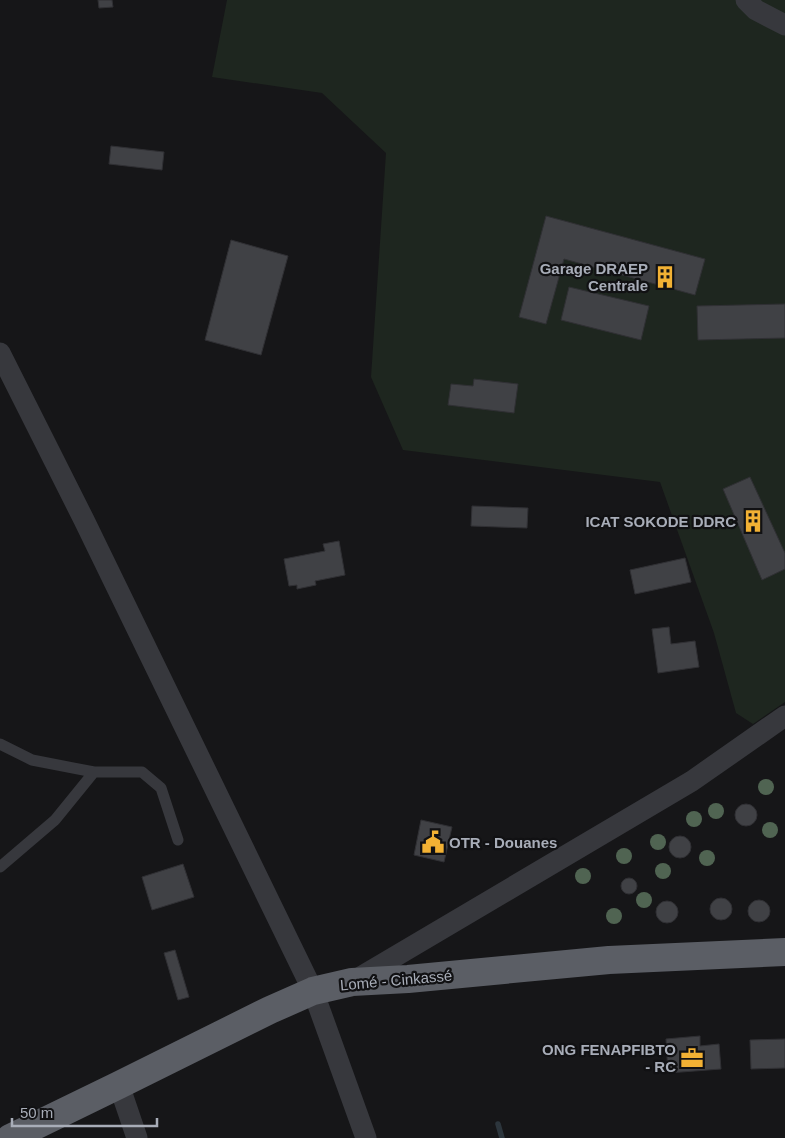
<svg xmlns="http://www.w3.org/2000/svg" width="785" height="1138" font-family="Helvetica,sans-serif">
<style>
.green{fill:#1e261f}
.lines{fill:none;stroke-linecap:round;stroke-linejoin:round}
.stream{stroke:#2c353c;stroke-width:5.5}
.building{fill:#404145;stroke:#303034}
.service{stroke:#37383d;stroke-width:11}
.minor{stroke:#37383d;stroke-width:21}
.trunk{stroke:#5b5e65;stroke-width:28}
.tree{fill:#506452}
.labels{text-anchor:middle;dominant-baseline:central;stroke-width:4.5;stroke-linejoin:round;paint-order:stroke}
.poi-label{font-size:15px;font-weight:bold;fill:#a8adb8;stroke:#111113;text-anchor:end}
.street-label{font-size:15px;fill:#a8adb8;stroke:#111113}
</style>
<rect width="100%" height="100%" fill="#161618"/>
<path class="green" d="M227 0H785V702L753 724 736 713 714 633 660 482 403 450 371 377 386 153 322 93 212 77Z"/>
<g class="lines">
<path class="stream" d="M498 1124 502 1138"/>
</g>
<path class="building" d="M98 0H112L113 7 99 8Z
M111 146 164 152 162 170 109 164Z
M546 216 705 259 695 295 564 259 546 324 519 317Z
M231 240 288 256 261 355 205 340Z
M569 287 649 306 641 340 561 320Z
M785 304V338L698 340 697 306Z
M474 379 518 384 514 413 448 405 451 384 473 386Z
M750 477 785 553V569L762 580 723 489Z
M472 506 528 508 527 528 471 526Z
M339 541 345 575 315 581 316 585 297 589V585L289 586 284 559 325 551 323 544Z
M685 558 691 582 635 594 630 570Z
M669 627 671 644 695 641 699 667 658 673 652 629Z
M735 815a11 11 0 1 1 22 0a11 11 0 1 1-22 0Z
M421 820 452 827 444 862 414 855Z
M669 847a11 11 0 1 1 22 0a11 11 0 1 1-22 0Z
M183 864 194 897 152 910 142 877Z
M621 886a8 8 0 1 1 16 0a8 8 0 1 1-16 0Z
M710 909a11 11 0 1 1 22 0a11 11 0 1 1-22 0Z
M748 911a11 11 0 1 1 22 0a11 11 0 1 1-22 0Z
M656 912a11 11 0 1 1 22 0a11 11 0 1 1-22 0Z
M175 950 189 997 178 1000 164 953Z
M700 1036V1046L719 1044 721 1069 668 1073 666 1039Z
M785 1039V1068L751 1069 750 1040Z"/>
<g class="lines">
<path class="service" d="M0 744 32 760 94 772
M0 867 55 820 94 772H142L161 788 178 840"/>
<path class="minor" d="M746 0 756 10 785 25
M0 353 84 520 313 991 366 1138
M352 982 692 781 785 716
M119 1085 137 1138"/>
<path class="trunk" d="M10 1138 119 1085 270 1010 313 991 352 982 408 979 609 960 785 952"/>
</g>
<g class="tree">
<circle cx="766" cy="787" r="8"/>
<circle cx="716" cy="811" r="8"/>
<circle cx="694" cy="819" r="8"/>
<circle cx="770" cy="830" r="8"/>
<circle cx="658" cy="842" r="8"/>
<circle cx="624" cy="856" r="8"/>
<circle cx="707" cy="858" r="8"/>
<circle cx="663" cy="871" r="8"/>
<circle cx="583" cy="876" r="8"/>
<circle cx="644" cy="900" r="8"/>
<circle cx="614" cy="916" r="8"/>
</g>
<defs>
<symbol id="building-bare" viewBox="-9 -9 18 18"><path d="M-4-6H4V6H1V3H-1V6H-4ZM-2.5-4.3h1.7v1.8h-1.7ZM.8-4.3h1.7v1.8H.8ZM-2.5-1h1.7V.8h-1.7ZM.8-1h1.7V.8H.8Z" fill="#f2b134" stroke="#111113" stroke-width="2.5" paint-order="stroke"/></symbol>
<symbol id="civic-bare" viewBox="-9 -9 18 18"><path d="M-.6-6.5H3V-4.5H.6V-3L4-1V1h2V6H-6V1h2V-1L-.6-3ZM-1.2 2.5V6h2.4V2.5Z" fill="#f2b134" stroke="#111113" stroke-width="2.5" paint-order="stroke"/></symbol>
<symbol id="office-bare" viewBox="-9 -9 18 18"><path d="M-6-3h4V-5.5h4V-3h4V5H-6ZM-1-4.5V-3h2v-1.5ZM-6 0V1H6V0Z" fill="#f2b134" stroke="#111113" stroke-width="2.5" paint-order="stroke"/></symbol>
</defs>
<g fill-rule="evenodd">
<use href="#building-bare" x="649" y="261" width="32" height="32"/>
<use href="#building-bare" x="737" y="505" width="32" height="32"/>
<use href="#civic-bare" x="417" y="826" width="32" height="32"/>
<use href="#office-bare" x="676" y="1042" width="32" height="32"/>
</g>
<g class="labels">
<g class="poi-label">
<text x="648" y="268">Garage DRAEP<tspan x="648" dy="17">Centrale</tspan></text>
<text x="736" y="521">ICAT SOKODE DDRC</text>
<text x="449" y="842" text-anchor="start">OTR - Douanes</text>
<text x="676" y="1049">ONG FENAPFIBTO<tspan x="676" dy="17">- RC</tspan></text>
</g>
<g class="street-label">
<text transform="translate(396 980) rotate(-5)">Lomé - Cinkassé</text>
</g>
</g>
<path d="M12 1118v8h145v-8" fill="none" stroke="#a8adb8" stroke-width="2.5"/>
<text x="20" y="1118" font-size="15" fill="#a8adb8" stroke="#111113" stroke-width="4" paint-order="stroke">50 m</text>
</svg>
